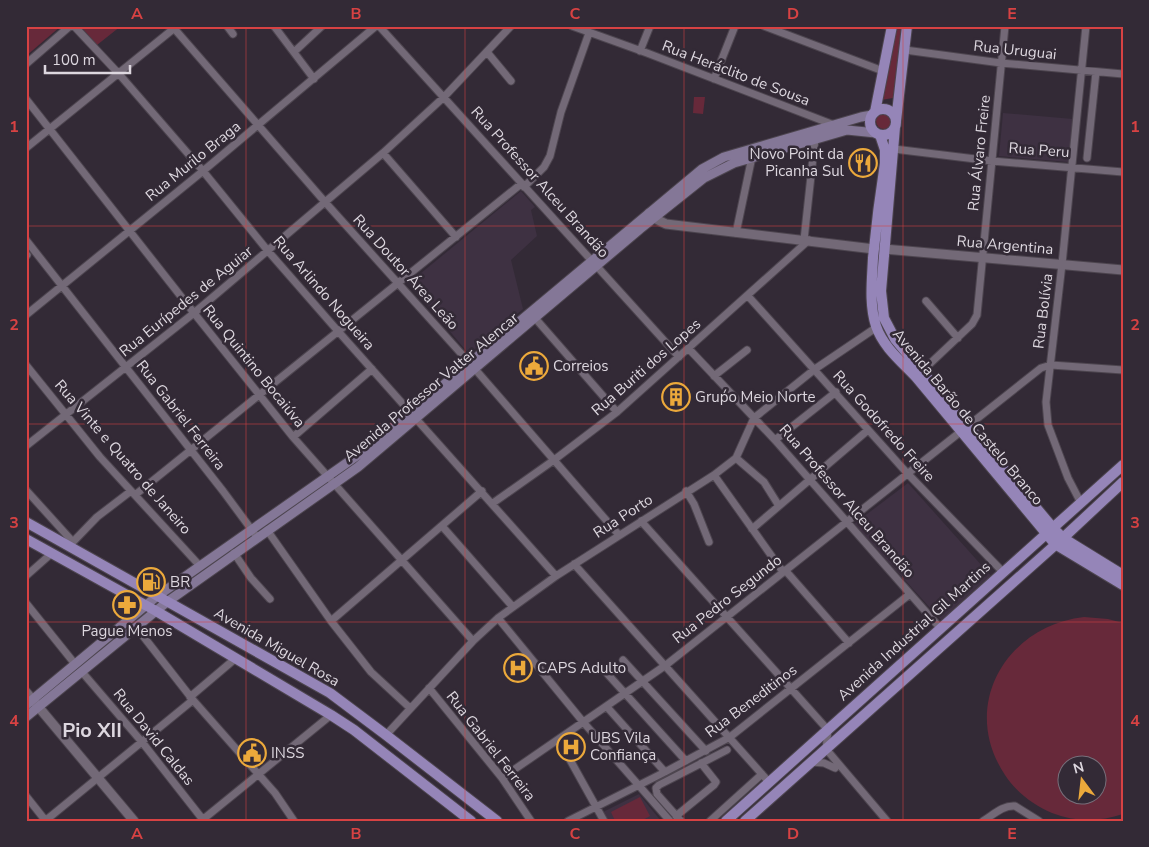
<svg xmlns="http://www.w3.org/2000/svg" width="1149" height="847" font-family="'Nunito Sans',sans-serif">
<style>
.built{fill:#3e3142}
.green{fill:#67293a;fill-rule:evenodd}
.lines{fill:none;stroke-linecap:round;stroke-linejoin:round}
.minor-casing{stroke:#4d454f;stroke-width:9}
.tertiary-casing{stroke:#4d454f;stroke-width:11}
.secondary-casing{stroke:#4d454f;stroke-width:11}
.primary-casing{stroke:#4d454f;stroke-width:12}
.minor{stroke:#736977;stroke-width:7}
.tertiary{stroke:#736977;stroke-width:9}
.secondary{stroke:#847797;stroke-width:9}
.primary{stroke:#9585b8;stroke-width:10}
.grid{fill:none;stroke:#d74243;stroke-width:1;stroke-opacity:0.55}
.labels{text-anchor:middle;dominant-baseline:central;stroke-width:5;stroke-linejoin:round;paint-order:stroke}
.street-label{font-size:15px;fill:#ddd7df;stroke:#332a36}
.poi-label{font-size:15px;fill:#ddd7df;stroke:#332a36;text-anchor:start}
.district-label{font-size:20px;font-weight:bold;fill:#ddd7df;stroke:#332a36}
.neatline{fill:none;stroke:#d74243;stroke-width:2}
.grid-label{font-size:16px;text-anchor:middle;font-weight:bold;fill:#d74243}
</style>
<rect width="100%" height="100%" fill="#332a36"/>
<path class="built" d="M1003 113 1073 119 1068 162 999 156Z
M521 191 535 207 531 210 537 236 511 260 523 309 469 354 409 283Z
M908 483 992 577 942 621 854 524Z
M639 794 661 821H608L603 812Z"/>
<path class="green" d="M26 26H61L26 56Z
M84 26H121L97 45 82 28Z
M896 26H905L897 100 893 98 881 100Z
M694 97H705L703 114 693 113Z
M876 121a8 8 0 1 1 16 0a8 8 0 1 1-16 0Z
M1084 617 1108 619 1123 623V814C1099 822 1075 822 1052 813 1033 805 1016 792 1005 775 959 706 1006 626 1084 617ZM1066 764H1096V794H1066Z
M640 797 650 816 641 821H615L611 812Z"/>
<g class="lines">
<defs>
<path id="minor" d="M74 26 119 74 203 171 268 251 337 330 556 576
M172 26 325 202 475 369 619 535
M227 26 233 34
M274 26 314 79
M379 26 679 357
M572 26 647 53 834 125
M764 26 883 71
M905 50 1001 63 1123 74
M640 51 650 26
M294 52 322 26
M487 52 511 81
M26 64 70 26
M714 79 735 26
M26 99 194 313 293 437 473 641
M26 148 177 26
M894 149 992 161 1123 172
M383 153 456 237
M1087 158 1096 72
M524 187 544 167 550 156 561 112 589 33
M736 233 752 157
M26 240 223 491 257 537
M804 240 815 139
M26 256 27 255
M748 296 907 473 1003 572
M926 301 958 338
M26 315 203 171 376 26
M535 318 617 412
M689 349 775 440 941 629
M26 365 100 457 200 566
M920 373 972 324 977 315 1005 26
M714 376 747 350
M293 437 372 369
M775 440 836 392
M26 446 194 313 383 153 444 97 511 26
M736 458 764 482 779 506
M714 475 783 572
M26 490 73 542
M686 491 694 504 709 542
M135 495 521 184
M493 503 554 460 617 412 809 240
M1081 503 1068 478 1048 425 1046 402 1062 264 1086 26
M641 521 828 730 826 749 887 821
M442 526 513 607
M752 529 868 430
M267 530 331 621 371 672 410 708
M69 546 97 517 131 491
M234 553 251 578 270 599
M574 564 769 782
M785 570 849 643
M26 576 52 553
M26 603 75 664
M498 618 584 723 670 821
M331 621 482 491
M136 627 193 700 275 793 294 821
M623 660 706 751
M603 669 686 761
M82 672 142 742 204 821
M429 688 502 778 531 821
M190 697 236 658
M607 707 665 772
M386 735 473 641 498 618 556 576 714 475 736 458 754 418 815 369 877 327
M559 740 604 821
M811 762 824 763 835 768
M502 778 666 665 1041 368 1051 365 1123 370
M26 796 45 820
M676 816 714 785 716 782 701 763
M45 821 193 700
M201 821 331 715
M568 821 665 772 730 737 910 594
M681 821 657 794 656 788 659 785 727 750
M710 821 762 774
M983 821C993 815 1003 805 1015 806L1039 821"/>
<path id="tertiary" d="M649 213 654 218 666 224 874 249
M884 249 1123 270
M26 692 134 821"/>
<path id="secondary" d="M26 705 156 597 368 448 702 169 724 157 861 117 872 115
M26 717 167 602 358 467 640 229 704 178 734 163 847 130 876 133"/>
<path id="primary" d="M870 122a13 13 0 1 1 26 0a13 13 0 1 1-26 0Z
M875 112 892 26
M896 121 907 26
M895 127 881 291 884 318 895 339 1053 528 1063 538 1123 575
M880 135 885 150V163C880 195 876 227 873 258 872 281 869 304 876 326 883 347 902 362 916 377L1055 544 1123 585
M26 522 330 693 386 735 497 821
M26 539 156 611 331 715 354 730 471 821
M726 821 1123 465
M745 821 1063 538 1123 482"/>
</defs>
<use href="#minor" class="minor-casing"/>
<use href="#tertiary" class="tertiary-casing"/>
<use href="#secondary" class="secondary-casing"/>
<use href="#primary" class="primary-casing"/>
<use href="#minor" class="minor"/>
<use href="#tertiary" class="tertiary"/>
<use href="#secondary" class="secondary"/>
<use href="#primary" class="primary"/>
</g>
<path class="grid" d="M246 26V821M465 26V821M684 26V821M903 26V821M26 226H1123M26 424H1123M26 622H1123"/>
<defs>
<symbol id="restaurant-ring" viewBox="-11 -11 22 22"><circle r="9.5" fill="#332a36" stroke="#eca93b" stroke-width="1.5"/><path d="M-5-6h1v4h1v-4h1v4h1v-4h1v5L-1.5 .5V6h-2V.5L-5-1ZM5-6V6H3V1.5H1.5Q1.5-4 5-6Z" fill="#eca93b"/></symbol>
<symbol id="civic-ring" viewBox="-11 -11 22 22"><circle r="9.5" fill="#332a36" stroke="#eca93b" stroke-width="1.5"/><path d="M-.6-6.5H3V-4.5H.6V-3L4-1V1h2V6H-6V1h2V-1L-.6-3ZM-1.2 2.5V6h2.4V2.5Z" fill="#eca93b"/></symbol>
<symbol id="building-ring" viewBox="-11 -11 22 22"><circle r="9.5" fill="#332a36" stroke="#eca93b" stroke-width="1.5"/><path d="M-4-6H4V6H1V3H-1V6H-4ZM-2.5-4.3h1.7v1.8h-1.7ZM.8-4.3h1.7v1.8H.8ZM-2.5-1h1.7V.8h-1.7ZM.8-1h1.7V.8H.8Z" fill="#eca93b"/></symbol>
<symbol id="fuel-ring" viewBox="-11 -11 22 22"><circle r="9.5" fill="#332a36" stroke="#eca93b" stroke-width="1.5"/><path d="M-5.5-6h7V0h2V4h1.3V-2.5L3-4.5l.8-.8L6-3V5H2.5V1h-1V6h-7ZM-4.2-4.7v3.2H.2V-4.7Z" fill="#eca93b"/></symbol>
<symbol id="pharmacy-ring" viewBox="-11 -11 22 22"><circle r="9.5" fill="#332a36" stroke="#eca93b" stroke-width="1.5"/><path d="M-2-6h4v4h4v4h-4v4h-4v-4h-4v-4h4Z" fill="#eca93b"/></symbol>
<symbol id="hospital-ring" viewBox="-11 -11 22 22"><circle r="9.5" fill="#332a36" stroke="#eca93b" stroke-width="1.5"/><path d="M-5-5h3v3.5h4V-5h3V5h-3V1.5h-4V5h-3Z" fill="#eca93b"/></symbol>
</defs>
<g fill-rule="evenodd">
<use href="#restaurant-ring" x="847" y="147" width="32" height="32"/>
<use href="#civic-ring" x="518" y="350" width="32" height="32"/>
<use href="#building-ring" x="660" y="381" width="32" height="32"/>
<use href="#fuel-ring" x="135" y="566" width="32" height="32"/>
<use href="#pharmacy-ring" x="111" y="589" width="32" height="32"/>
<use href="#hospital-ring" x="502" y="652" width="32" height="32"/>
<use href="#hospital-ring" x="555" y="731" width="32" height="32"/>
<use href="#civic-ring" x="236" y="737" width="32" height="32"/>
</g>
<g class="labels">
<g class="street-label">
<text transform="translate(1015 50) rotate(6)">Rua Uruguai</text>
<text transform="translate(736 73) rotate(21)">Rua Heráclito de Sousa</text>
<text transform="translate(1039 150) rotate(4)">Rua Peru</text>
<text transform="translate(979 153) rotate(-84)">Rua Álvaro Freire</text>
<text transform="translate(193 161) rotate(-39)">Rua Murilo Braga</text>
<text transform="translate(540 182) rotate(48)">Rua Professor Alceu Brandão</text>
<text transform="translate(1005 245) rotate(5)">Rua Argentina</text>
<text transform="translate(406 272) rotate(48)">Rua Doutor Área Leão</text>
<text transform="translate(324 293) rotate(49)">Rua Arlindo Nogueira</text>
<text transform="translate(186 301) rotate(-39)">Rua Eurípedes de Aguiar</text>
<text transform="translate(1043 311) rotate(-83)">Rua Bolívia</text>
<text transform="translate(254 366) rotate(51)">Rua Quintino Bocaiúva</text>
<text transform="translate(646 367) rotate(-41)">Rua Buriti dos Lopes</text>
<text transform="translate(431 387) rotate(-40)">Avenida Professor Valter Alencar</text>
<text transform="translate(181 415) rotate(52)">Rua Gabriel Ferreira</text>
<text transform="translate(968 417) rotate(50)">Avenida Barão de Castelo Branco</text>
<text transform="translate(884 426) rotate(48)">Rua Godofredo Freire</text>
<text transform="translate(123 457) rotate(49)">Rua Vinte e Quatro de Janeiro</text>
<text transform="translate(847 501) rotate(49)">Rua Professor Alceu Brandão</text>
<text transform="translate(623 516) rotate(-33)">Rua Porto</text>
<text transform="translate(727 599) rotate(-38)">Rua Pedro Segundo</text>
<text transform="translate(914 631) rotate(-42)">Avenida Industrial Gil Martins</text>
<text transform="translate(277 647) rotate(30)">Avenida Miguel Rosa</text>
<text transform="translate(751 701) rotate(-37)">Rua Beneditinos</text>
<text transform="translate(154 737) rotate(51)">Rua David Caldas</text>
<text transform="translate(491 746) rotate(52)">Rua Gabriel Ferreira</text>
</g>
<g class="poi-label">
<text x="844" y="154" text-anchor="end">Novo Point da<tspan x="844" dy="17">Picanha Sul</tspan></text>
<text x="553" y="366">Correios</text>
<text x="695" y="397">Gruṕo Meio Norte</text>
<text x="170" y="582">BR</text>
<text x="127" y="631" text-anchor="middle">Pague Menos</text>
<text x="537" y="668">CAPS Adulto</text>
<text x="590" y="738">UBS Vila<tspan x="590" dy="17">Confiança</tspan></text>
<text x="271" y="753">INSS</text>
</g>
<g class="district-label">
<text x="92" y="730">Pio XII</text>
</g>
</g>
<rect width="1149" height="847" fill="none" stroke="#332a36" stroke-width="55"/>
<g transform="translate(1082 780) rotate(345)"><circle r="24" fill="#332a36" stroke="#776f7a"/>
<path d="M0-4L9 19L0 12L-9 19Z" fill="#eca93b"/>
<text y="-8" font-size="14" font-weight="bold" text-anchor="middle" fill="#ddd7df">N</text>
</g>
<path d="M45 65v8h85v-8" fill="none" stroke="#ddd7df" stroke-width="2.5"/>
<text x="52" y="65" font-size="15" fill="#ddd7df" stroke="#332a36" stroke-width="4" paint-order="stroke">100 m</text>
<rect x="28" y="28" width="1094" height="792" class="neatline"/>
<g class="grid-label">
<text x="137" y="19">A</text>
<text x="356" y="19">B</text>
<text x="575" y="19">C</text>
<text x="793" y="19">D</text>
<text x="1012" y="19">E</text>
<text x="14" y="132">1</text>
<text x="1135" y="132">1</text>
<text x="14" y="330">2</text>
<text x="1135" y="330">2</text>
<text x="14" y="528">3</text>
<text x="1135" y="528">3</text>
<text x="14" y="726">4</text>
<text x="1135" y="726">4</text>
<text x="137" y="839">A</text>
<text x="356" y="839">B</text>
<text x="575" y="839">C</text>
<text x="793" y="839">D</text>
<text x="1012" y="839">E</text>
</g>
</svg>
